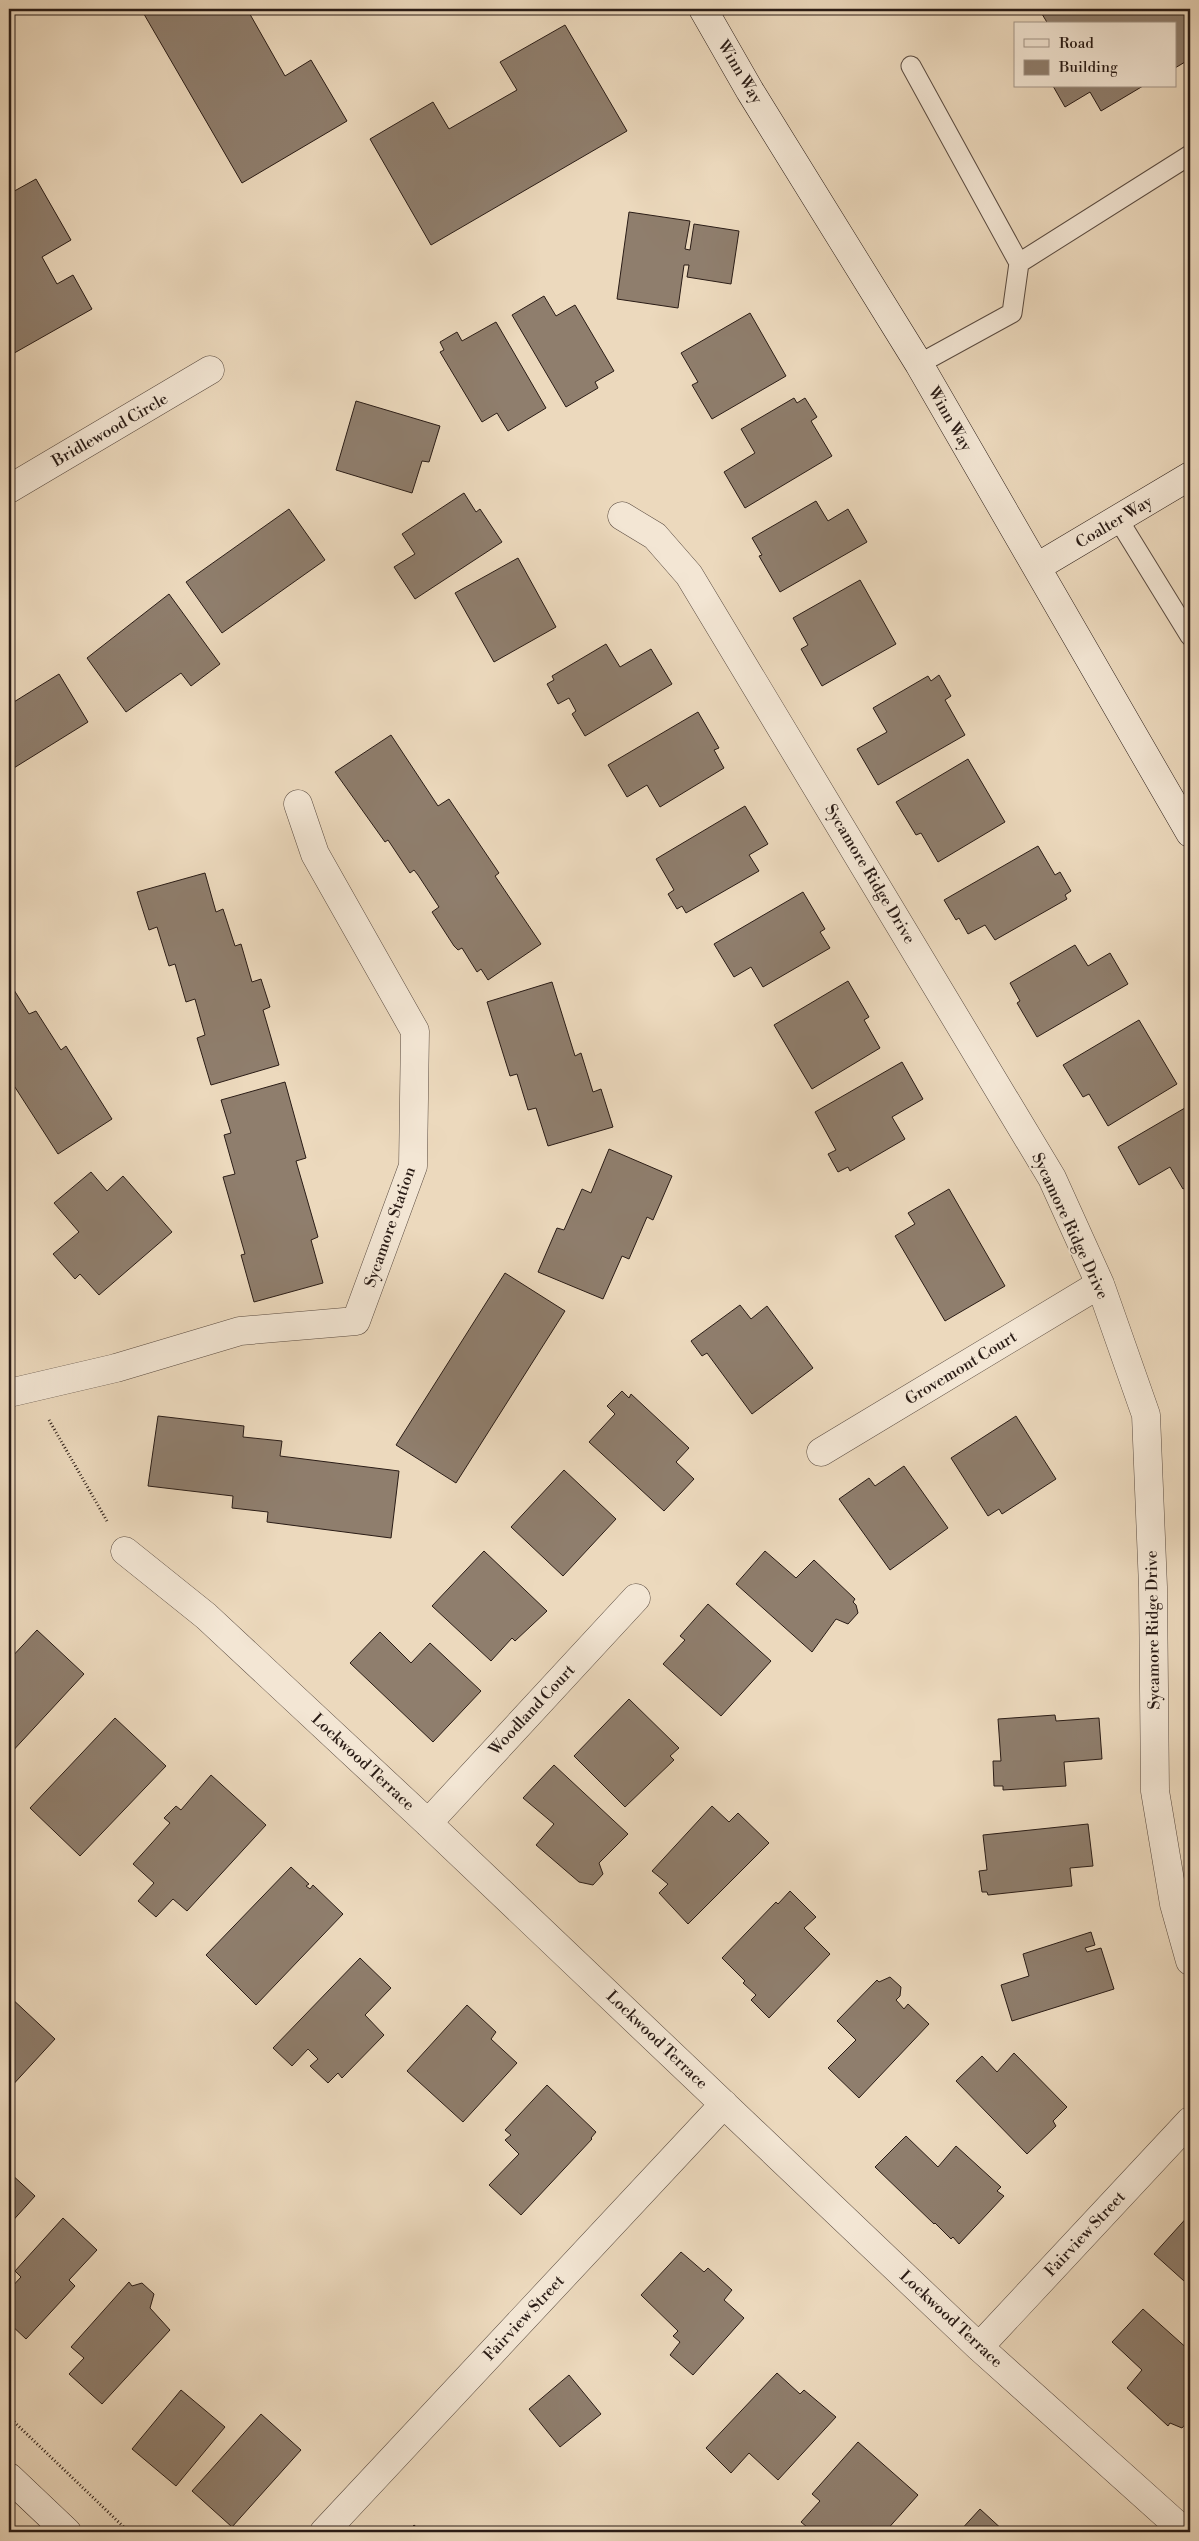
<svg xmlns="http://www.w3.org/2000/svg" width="1199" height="2541" font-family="'Libre Bodoni',serif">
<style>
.building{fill:#8f7e6d;stroke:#2a1c16}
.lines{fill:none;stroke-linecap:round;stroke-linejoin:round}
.lane-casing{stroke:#5a4b40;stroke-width:21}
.street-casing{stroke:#5a4b40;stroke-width:29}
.secondary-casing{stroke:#2a1c16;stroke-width:29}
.path{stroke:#2a1c16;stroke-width:3;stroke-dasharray:1 2.5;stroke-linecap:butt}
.lane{stroke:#f3e6d4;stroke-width:19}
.street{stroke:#f3e6d4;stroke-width:28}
.secondary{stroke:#f3e6d4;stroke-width:28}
.labels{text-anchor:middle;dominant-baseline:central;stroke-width:4;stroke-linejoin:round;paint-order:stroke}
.street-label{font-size:16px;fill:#2a1c16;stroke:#f3e6d4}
</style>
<rect width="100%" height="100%" fill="#ecd9bd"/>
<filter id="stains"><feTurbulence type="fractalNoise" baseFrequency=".004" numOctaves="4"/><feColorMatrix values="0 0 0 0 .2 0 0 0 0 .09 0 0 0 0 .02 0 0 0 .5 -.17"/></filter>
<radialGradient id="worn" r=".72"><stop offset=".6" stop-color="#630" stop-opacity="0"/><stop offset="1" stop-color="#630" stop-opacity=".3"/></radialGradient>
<path class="building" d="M141 9H247L285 76 311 60 347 121 242 183Z
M1039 9H1190V59L1175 68V24H1048Z
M565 25 627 131 431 245 370 139 433 102 449 129 517 90 500 62Z
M1053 86H1143L1101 111 1090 92 1065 107Z
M36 179 71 240 42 257 57 284 73 275 92 309 9 356V194Z
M629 212 690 221 685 249 690 250 694 224 739 231 731 284 687 277 689 265H684L678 308 617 299Z
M544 296 556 316 575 305 614 371 595 382 598 388 566 407 512 315Z
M750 313 786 376 712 419 692 385 698 382 681 353Z
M496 322 546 408 508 431 497 413 482 422 440 352 444 350 440 342 457 332 462 341Z
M794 398 797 403 805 398 817 417 811 421 832 456 745 508 724 472 755 453 741 429Z
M356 401 440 426 429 462 422 461 412 493 336 470Z
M464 493 476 512 480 509 502 542 415 599 394 567 415 554 402 534Z
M816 501 828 521 848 509 867 542 780 592 759 556 762 555 752 538Z
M289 509 325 560 222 633 186 582Z
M518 558 556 627 494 662 455 593Z
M860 580 896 644 822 686 801 649 808 645 793 618Z
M169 594 220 664 191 686 181 673 126 712 87 658Z
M606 644 620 667 651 649 672 684 585 736 572 714 576 711 569 698 558 704 547 684 554 680 552 676Z
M59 674 88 722 9 771V705Z
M939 675 951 696 945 700 965 735 878 785 857 749 887 732 873 708 928 676 931 681Z
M698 712 719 748 714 750 724 768 660 807 647 785 627 797 608 765Z
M391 735 438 806 449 799 499 873 495 876 541 944 488 980 481 969 477 972 462 948 458 950 454 946 432 912 439 907 418 875 414 870 410 873 388 840 385 842 335 772Z
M968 759 1005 822 938 862 921 833 916 835 896 802Z
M745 806 768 844 749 855 759 871 686 913 682 906 677 909 668 894 674 890 656 859Z
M1038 846 1055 875 1060 872 1071 891 1065 895 1067 899 995 940 985 925 968 934 959 918 956 920 944 900Z
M205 873 216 912 223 909 235 946 241 944 252 982 261 979 270 1007 263 1010 279 1065 211 1085 197 1038 205 1035 195 999 186 1002 175 964 169 966 157 927 149 930 137 892Z
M803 892 825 929 820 932 830 948 763 987 751 967 734 977 714 944Z
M1075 945 1088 966 1110 953 1128 984 1037 1037 1017 1003 1020 1001 1010 983Z
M848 981 869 1017 864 1020 880 1048 812 1089 774 1025Z
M9 982 29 1014 36 1011 61 1050 66 1046 112 1119 58 1154 11 1081 9 1082Z
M552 982 575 1056 581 1053 593 1092 601 1089 613 1127 548 1146 536 1108 528 1110 517 1074 510 1076 487 1002Z
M1139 1020 1177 1084 1108 1126 1089 1094 1083 1097 1063 1065Z
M902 1062 923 1099 892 1117 905 1139 850 1171 848 1167 838 1172 828 1154 836 1150 815 1112Z
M285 1082 306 1158 296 1161 318 1237 311 1240 323 1283 254 1302 241 1255 245 1254 223 1177 235 1174 224 1135 231 1133 221 1100Z
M1190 1105V1185L1183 1189 1170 1167 1139 1185 1118 1147Z
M609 1149 672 1176 653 1220 647 1217 629 1259 622 1256 603 1299 538 1272 557 1228 564 1230 582 1189 591 1193Z
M91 1172 107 1191 123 1176 172 1232 99 1295 80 1274 75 1279 53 1254 79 1232 54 1203Z
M949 1189 1005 1286 945 1321 895 1236 915 1224 908 1213Z
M505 1273 565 1311 456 1483 396 1445Z
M740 1305 751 1319 767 1306 813 1368 752 1414 707 1353 702 1356 691 1341Z
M622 1391 629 1398 631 1394 689 1448 676 1462 694 1479 664 1511 589 1442 615 1414 607 1406Z
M158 1416 244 1426 243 1437 282 1441 280 1456 399 1471 391 1538 267 1522 268 1512 232 1508 233 1496 148 1486Z
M1016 1416 1056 1479 1002 1514 999 1509 988 1516 951 1458Z
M904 1466 948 1528 890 1570 839 1499 869 1478 875 1486Z
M564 1470 616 1519 563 1576 511 1527Z
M484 1551 547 1611 515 1641 512 1638 491 1661 432 1606Z
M765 1551 796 1578 814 1560 855 1599 853 1602 856 1605 858 1613 848 1624 836 1619 812 1652 736 1584Z
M708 1604 771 1661 721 1716 663 1664 685 1640 680 1636Z
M37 1630 84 1674 9 1755V1660Z
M380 1632 411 1663 430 1643 481 1691 433 1742 350 1663Z
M629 1699 679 1748 670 1756 674 1760 625 1807 574 1756Z
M1055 1715 1056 1721 1099 1718 1102 1759 1064 1762 1066 1786 1003 1790V1786H994L993 1761H1001L998 1719Z
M115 1718 166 1766 80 1856 30 1808Z
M554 1765 628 1834 599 1863 603 1874 593 1885 579 1882 536 1845 554 1824 523 1798Z
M211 1775 266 1825 187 1911 173 1899 156 1917 138 1901 154 1883 133 1864 170 1823 164 1818 176 1806 181 1810Z
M712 1806 729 1822 738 1813 769 1843 688 1924 659 1893 668 1884 652 1871Z
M1088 1824 1093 1866 1070 1868 1072 1886 988 1895 987 1892H982L979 1871 987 1870 983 1835Z
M291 1867 309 1884 306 1886 310 1889 313 1885 343 1914 256 2005 206 1955Z
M790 1891 816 1917 804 1928 830 1954 769 2018 751 2000 756 1995 743 1983 745 1981 722 1958 776 1902 778 1904Z
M1091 1932 1095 1945 1085 1948 1087 1952 1101 1948 1114 1989 1012 2021 1001 1985 1029 1976 1023 1954Z
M360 1958 391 1988 365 2015 384 2035 342 2078 338 2073 328 2083 310 2066 318 2059 308 2049 292 2066 273 2048Z
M890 1977 901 1987 900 1996 896 2000 904 2009 908 2004 929 2024 859 2098 828 2068 856 2040 837 2021 877 1980 879 1982Z
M9 1996 55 2039 9 2089Z
M467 2005 496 2032 491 2039 517 2063 463 2122 407 2071Z
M1014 2053 1067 2107 1053 2121 1056 2126 1027 2154 956 2081 982 2056 997 2072Z
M547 2085 596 2132 591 2138 592 2139 521 2215 489 2185 519 2154 505 2140 511 2135 505 2130Z
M906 2136 938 2167 956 2146 1001 2187 997 2191 1004 2196 959 2244 953 2237 951 2239 935 2223 934 2224 875 2167Z
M9 2172 35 2196 9 2225Z
M1190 2214V2273L1184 2281 1154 2254Z
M63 2218 97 2250 69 2280 75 2286 26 2339 9 2323V2290L21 2277 15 2271Z
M681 2252 704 2272 708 2268 732 2290 724 2300 744 2318 693 2375 670 2355 680 2342 673 2336 678 2331 641 2295Z
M129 2282 132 2286 142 2283 154 2294 150 2308 170 2330 102 2404 69 2374 84 2358 71 2347Z
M1143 2309 1190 2351V2404L1188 2407 1190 2409V2419L1182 2428 1170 2423 1168 2426 1127 2388 1142 2370 1112 2342Z
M777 2373 800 2394 804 2390 836 2417 778 2480 749 2453 731 2473 706 2448Z
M569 2375 601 2414 560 2447 529 2409Z
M181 2390 225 2427 176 2486 132 2449Z
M261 2414 301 2450 232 2527 192 2491Z
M858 2442 918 2495 885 2532H813L801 2522 820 2501 812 2494Z
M980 2509 1005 2532H959Z
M414 2525 421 2531 429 2527 434 2532H408Z"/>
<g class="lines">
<defs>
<path id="lane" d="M911 66 1019 263 1012 313 919 364
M1019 263 1190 155
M1118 519 1190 636"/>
<path id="street" d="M9 489 210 370
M622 516 655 536 689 575 1052 1178 1100 1284 1146 1415 1153 1587 1155 1791 1174 1904 1190 1961
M9 1393 116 1368 240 1331 356 1321 413 1166 415 1031 315 854 298 804
M821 1452 1100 1284
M125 1551 206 1616 428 1823 979 2347 1185 2532
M428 1823 636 1598
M979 2347 1190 2121
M324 2532 724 2104"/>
<path id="secondary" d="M703 9 750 91 919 364 1190 833
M1037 567 1190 476
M9 2477 67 2532"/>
</defs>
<use href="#lane" class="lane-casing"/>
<use href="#street" class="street-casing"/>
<use href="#secondary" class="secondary-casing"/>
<path class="path" d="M49 1420 107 1521
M9 2417 129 2532"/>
<use href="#lane" class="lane"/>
<use href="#street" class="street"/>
<use href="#secondary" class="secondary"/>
</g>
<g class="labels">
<g class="street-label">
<text transform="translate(740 72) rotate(59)">Winn Way</text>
<text transform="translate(950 419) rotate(60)">Winn Way</text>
<text transform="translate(110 430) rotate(-30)">Bridlewood Circle</text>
<text transform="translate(1114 522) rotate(-31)">Coalter Way</text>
<text transform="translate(870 874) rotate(59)">Sycamore Ridge Drive</text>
<text transform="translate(1070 1226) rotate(65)">Sycamore Ridge Drive</text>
<text transform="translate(390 1227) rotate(-71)">Sycamore Station</text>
<text transform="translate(961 1368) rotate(-31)">Grovemont Court</text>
<text transform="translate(1153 1630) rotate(-91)">Sycamore Ridge Drive</text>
<text transform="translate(532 1710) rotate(-47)">Woodland Court</text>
<text transform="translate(363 1762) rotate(43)">Lockwood Terrace</text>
<text transform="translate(657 2040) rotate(44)">Lockwood Terrace</text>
<text transform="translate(1085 2234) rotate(-47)">Fairview Street</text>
<text transform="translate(524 2318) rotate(-47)">Fairview Street</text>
<text transform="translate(951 2319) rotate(43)">Lockwood Terrace</text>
</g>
</g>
<rect width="1199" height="2541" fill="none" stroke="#ecd9bd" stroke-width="30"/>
<rect x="10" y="10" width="1179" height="2521" fill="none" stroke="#2a1c16" stroke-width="2.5"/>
<rect x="15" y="15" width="1169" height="2511" fill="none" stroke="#2a1c16"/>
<rect x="1014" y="22" width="162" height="65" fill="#f3e6d4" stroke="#a39588"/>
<rect x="1024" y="39" width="25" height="8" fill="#f3e6d4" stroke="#a39588"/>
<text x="1059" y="48" font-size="15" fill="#2a1c16">Road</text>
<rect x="1024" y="60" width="25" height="15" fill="#8f7e6d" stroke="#a39588"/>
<text x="1059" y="72" font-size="15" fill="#2a1c16">Building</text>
<rect width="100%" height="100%" filter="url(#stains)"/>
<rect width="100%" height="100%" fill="url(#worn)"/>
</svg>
